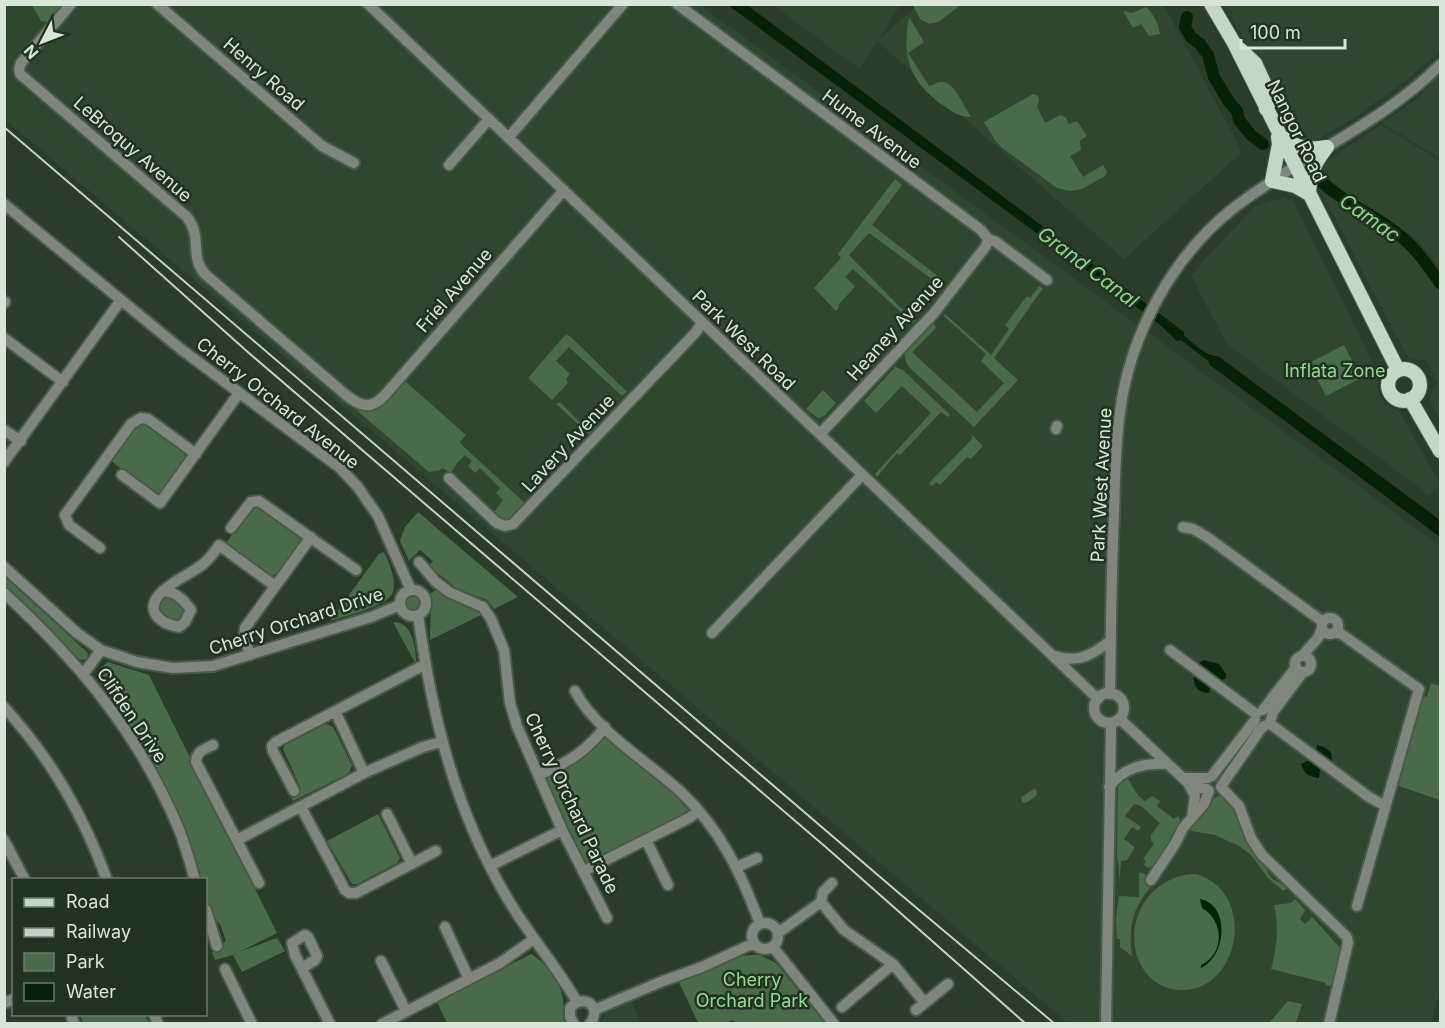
<svg xmlns="http://www.w3.org/2000/svg" width="1445" height="1028" font-family="Inter,sans-serif">
<style>
.built{fill:#304630}
.green{fill:#4a6b4b}
.water{fill:#052108}
.lines{fill:none;stroke-linecap:round;stroke-linejoin:round}
.river{stroke:#052108;stroke-width:12}
.minor-casing{stroke:#4a5a4a;stroke-width:14}
.major-casing{stroke:#4a5a4a;stroke-width:16}
.minor{stroke:#7e867e;stroke-width:10}
.major{stroke:#c4d6c4;stroke-width:14}
.rail{stroke:#c5d1c5;stroke-width:2}
.labels{text-anchor:middle;dominant-baseline:central;stroke-width:5;stroke-linejoin:round;paint-order:stroke}
.street-label{font-size:18px;fill:#dae5da;stroke:#213221}
.park-label{font-size:18px;fill:#91dc93;stroke:#213221}
.water-label{font-size:20px;font-style:italic;fill:#8ad48c;stroke:#213221}
</style>
<rect width="100%" height="100%" fill="#2b3c2b"/>
<path class="built" d="M5 5H700L1440 546V987L1431 1023H1068L5 119Z
M773 5H898L899 7 879 39 918 5H1164L1242 152 1124 259 877 41 860 69Z
M1224 5H1440V51L1405 81 1356 116 1307 146Z
M1440 73V158L1382 123 1419 97Z
M1380 125 1440 161V268L1416 238 1343 193 1320 166Z
M1321 192 1396 235 1440 287V419L1430 402 1432 391 1438 382 1425 360 1410 359 1406 354Z
M1285 197 1294 202 1378 374 1377 390 1385 405 1399 411 1440 484V486L1429 495 1227 344 1191 276 1202 262 1256 206Z
M632 1002 641 1023H599L608 1011Z"/>
<path class="green" d="M32 5H64L50 22 41 21Z
M913 5V4L961 5 938 22 929 24 920 19Z
M1146 7C1153 13 1159 25 1160 34L1149 36 1141 24 1133 28 1123 11 1132 13Z
M909 17 924 42 908 53 929 86C933 85 939 81 943 82 954 82 965 108 971 117 958 117 952 111 941 104 908 79 902 56 909 17Z
M1033 94 1038 96 1039 101 1037 106 1045 123 1061 115 1066 118 1069 124 1077 121 1087 136 1080 141 1081 150 1070 156 1083 177 1103 165 1107 172 1105 176 1082 189 1070 191 1057 188 1001 147 994 139 984 122Z
M895 179 902 185 872 225 944 281 941 286 869 233 849 255 912 319 916 320 913 323 853 269 845 277 855 286 854 288 838 305 839 307 836 311 814 288 841 258 838 254Z
M1039 286 1043 288 994 358 1018 380 974 427 910 368C895 351 919 336 930 325L934 324 936 328 912 352 977 412 1004 383 981 361 986 354 944 316 945 314 991 355 1009 329 1005 325 1027 296 1030 298Z
M566 334 571 337 627 392 622 396 569 347 556 361 570 374 566 379 568 383 552 400 528 378Z
M1344 345 1361 378 1326 396 1309 363Z
M895 367 903 370 950 415 948 417 941 412 900 455 897 453 877 477 875 474 931 413 902 386 876 413 864 401Z
M405 381 466 435 460 442 463 446 526 504 510 520 499 519 493 514 503 500 496 493 500 488 480 468 475 473 468 466 472 461 465 455 457 463 451 473 442 468 440 470 429 472 354 408C383 416 388 400 405 381Z
M823 390 836 403 824 416 818 418 806 409Z
M560 402 583 425 592 419 597 422 599 426 590 435 556 404Z
M141 424H147L184 451C189 465 171 487 159 494L151 492 110 460 135 426Z
M972 435 983 446 971 459 967 457 940 485 936 482 932 486 929 483 972 439Z
M257 505 299 533 302 540C297 553 282 578 267 576L225 545 250 507Z
M418 512 518 597 494 609 487 600 456 588 429 566 433 561 420 550 409 561 400 541 405 527Z
M384 552C389 562 398 583 392 594 385 607 345 616 330 621L379 554Z
M4 576 88 653 87 659 81 660 77 658 5 588Z
M436 590 455 602 478 610 481 615 430 640 431 603 430 594Z
M404 603a8 8 0 1 1 16 0a8 8 0 1 1-16 0Z
M164 597C172 598 183 606 185 613L182 620 175 621 158 609V601Z
M393 622C412 621 416 647 416 662L414 661Z
M108 662 149 675 277 933 239 952 277 938 285 951 242 972 233 955 215 960 212 952 226 941 220 924 210 915 206 902V880L198 879 144 751 101 687 99 673 101 668Z
M1431 683 1440 686V800L1396 785 1424 696 1427 697Z
M326 724 333 727 352 765 349 773 293 801 290 795 301 789 283 749 285 745Z
M605 738 610 739 672 792 688 810 679 817 588 863 582 859 546 780 548 776 573 765Z
M1125 774C1132 784 1135 795 1145 801L1152 796 1160 801 1157 806 1174 819 1178 816 1181 822C1173 837 1166 861 1149 868L1144 865 1146 861 1143 859 1154 844 1151 841V835L1160 823 1141 806 1134 804 1125 816 1141 827 1138 831 1132 827 1124 839 1135 847 1127 860 1121 861 1119 884V868L1117 856 1118 781Z
M1035 788 1037 792 1036 796 1026 803 1022 802 1021 797Z
M1218 796H1222L1231 802 1271 870H1267C1271 883 1280 881 1289 887L1283 891 1268 878 1251 855 1239 846 1215 835 1192 831 1187 828 1213 799Z
M378 814 400 858 397 863 357 884H352L327 841Z
M1139 872 1145 874 1147 884 1151 886C1132 910 1128 926 1132 956L1120 947V939H1117L1116 919 1119 896 1139 897Z
M1196 874C1262 894 1237 1002 1172 989 1157 986 1145 975 1139 961 1122 920 1152 874 1196 874Z
M1295 899 1305 910 1300 919 1305 924 1312 917 1342 950 1334 987 1325 985 1326 983 1271 969C1277 949 1279 925 1274 905L1291 903Z
M531 954C545 962 562 984 563 1000 564 1009 561 1015 565 1023H447L437 1002Z
M750 955H760L776 963 825 1023 735 1024 733 1020 726 1023H698L679 982 742 956Z
M1288 1001 1302 1004 1296 1023H1269Z
M80 1015H145L149 1023H83Z"/>
<path class="water" d="M728 5H747L1164 317 1184 332V336C1194 343 1206 357 1218 356L1440 520V537L1210 365 1208 361 1181 340 1177 341 1158 323Z
M1204 660 1219 664 1226 674V678L1220 681 1196 664Z
M1194 675 1210 688 1209 693C1199 693 1192 686 1194 675Z
M1317 745 1324 747 1331 752 1332 763 1316 751Z
M1309 760 1320 768 1319 778C1310 777 1304 774 1301 764Z
M1200 899C1231 905 1226 957 1201 968V965C1225 954 1224 920 1202 908Z"/>
<g class="lines">
<path class="river" d="M1187 17 1185 27 1191 37 1200 44 1208 55 1214 77 1229 102 1237 111 1239 120 1251 135 1263 144
M1322 182C1345 204 1374 214 1398 234 1415 247 1428 266 1440 283"/>
<defs>
<path id="minor" d="M71 4 21 63 19 69 20 74 187 217C203 238 189 256 205 274L346 395C361 407 371 410 385 395L564 190
M157 4 322 146 354 163
M368 4 1098 699
M677 4 981 230 988 239 996 242 1047 280
M509 137 623 4
M449 165 489 119
M4 204 182 350 340 468 357 486 378 516 411 590
M4 303 5 302
M4 338 63 382
M1056 429 1057 426
M4 430 21 441
M820 434 934 313 986 246 988 239
M4 462 121 300
M122 475 160 503 239 393
M449 478 497 523 505 526 513 524 696 332 702 322
M1183 527 1193 529 1207 537 1323 622
M231 528 251 502 259 501 356 570
M100 548 69 525 65 515 131 424 141 418 148 419 196 454
M419 562 436 582 449 592 483 607 491 619 504 650 510 703 517 726 562 830 607 918
M4 567 77 633 101 650 137 662 173 668 213 666 371 617 400 605
M400 603a13 13 0 1 1 26 0a13 13 0 1 1-26 0Z
M163 591C184 572 202 573 219 545L275 586
M163 591C175 591 184 600 191 610L185 622 179 627C158 623 143 609 163 591Z
M4 593C78 661 139 734 178 827 185 844 190 862 195 880
M418 615C432 716 454 807 506 896 527 933 556 965 577 1002
M1322 626a8 8 0 1 1 16 0a8 8 0 1 1-16 0Z
M1337 631 1419 689 1357 906
M712 633 862 475
M1170 650 1256 714
M250 655 244 636 245 628 311 537
M1295 664a8 8 0 1 1 16 0a8 8 0 1 1-16 0Z
M1055 656C1078 664 1094 654 1111 640
M1302 656 1318 638 1322 628
M84 673 101 650
M575 691C597 732 647 761 681 792 721 830 741 873 760 924
M1094 708a15 15 0 1 1 30 0a15 15 0 1 1-30 0Z
M1110 694C1111 634 1111 575 1114 516 1115 481 1115 446 1120 412 1130 334 1173 255 1235 207 1301 156 1381 124 1440 65
M4 707C51 759 83 814 107 880
M1263 710 1296 667
M335 711 364 773
M1120 719 1186 781 1195 787 1207 789
M1271 719 1273 712 1303 672
M1269 723 1369 797 1385 806
M213 745C205 749 196 751 196 762L259 883
M538 775C566 764 587 751 605 727
M1212 776 1255 720
M1184 778H1208
M1188 783 1195 796 1192 817
M1222 785 1260 730 1264 726
M1109 787C1124 767 1144 763 1168 764
M1221 787 1239 806 1251 838 1262 855 1347 937 1348 943 1329 1024
M294 791 273 751 272 746 276 742 426 664
M301 807 345 890 349 893H356L436 851
M387 814 412 864
M4 840 25 880
M237 840 364 773 423 747 441 742
M646 840 668 885
M490 866 562 830
M737 867 757 858
M584 871 689 818 699 811
M1151 880 1175 844 1183 828 1204 804 1209 791
M821 902 844 930 893 964 925 1003
M821 902 823 892 832 883
M206 910 217 946
M752 936a13 13 0 1 1 26 0a13 13 0 1 1-26 0Z
M445 927 469 979
M778 933 821 902
M773 947 834 1024
M381 961 406 1011
M302 968 315 960 317 956 308 937 305 935 292 943 295 955 330 1024
M225 969 252 1024
M4 1003 14 999
M842 1007 893 964
M594 1010 663 981 702 967 754 943
M916 1010 948 984
M71 1014 74 1024
M154 1014 158 1024
M382 1024 500 963 534 939
M574 1024 570 1017V1008C584 992 603 1007 590 1024
M1106 1024 1111 723"/>
<path id="major" d="M1211 4 1234 43 1398 370
M1240 49 1255 63 1271 98 1266 109
M1279 135C1297 147 1305 151 1327 147
M1278 137 1279 144 1272 181 1295 186 1309 194
M1309 194C1310 172 1314 164 1327 147
M1388 385a16 16 0 1 1 32 0a16 16 0 1 1-32 0Z
M1410 399 1440 451"/>
</defs>
<use href="#minor" class="minor-casing"/>
<use href="#major" class="major-casing"/>
<use href="#minor" class="minor"/>
<use href="#major" class="major"/>
<path class="rail" d="M4 127 900 894 1055 1024
M119 237 250 354 828 849 1026 1024"/>
</g>
<g class="labels">
<g class="street-label">
<text transform="translate(264 74) rotate(41)">Henry Road</text>
<text transform="translate(872 129) rotate(37)">Hume Avenue</text>
<text transform="translate(1297 131) rotate(64)">Nangor Road</text>
<text transform="translate(133 149) rotate(41)">LeBroquy Avenue</text>
<text transform="translate(454 290) rotate(-49)">Friel Avenue</text>
<text transform="translate(895 328) rotate(-48)">Heaney Avenue</text>
<text transform="translate(744 340) rotate(44)">Park West Road</text>
<text transform="translate(278 403) rotate(38)">Cherry Orchard Avenue</text>
<text transform="translate(568 443) rotate(-47)">Lavery Avenue</text>
<text transform="translate(1101 485) rotate(-87)">Park West Avenue</text>
<text transform="translate(296 621) rotate(-18)">Cherry Orchard Drive</text>
<text transform="translate(132 715) rotate(56)">Clifden Drive</text>
<text transform="translate(572 803) rotate(65)">Cherry Orchard Parade</text>
</g>
<g class="park-label">
<text x="1335" y="370">Inflata Zone</text>
<text x="752" y="979">Cherry<tspan x="752" dy="21">Orchard Park</tspan></text>
</g>
<g class="water-label">
<text transform="translate(1370 218) rotate(35)">Camac</text>
<text transform="translate(1088 267) rotate(37)">Grand Canal</text>
</g>
</g>
<rect width="1445" height="1028" fill="none" stroke="#dae5da" stroke-width="12"/>
<rect x="12" y="878" width="195" height="138" fill="#213221" stroke="#6b7a6b" stroke-width="1.5"/>
<rect x="24" y="898" width="30" height="9" fill="#c4d6c4" stroke="#6b7a6b" stroke-width="1.5"/>
<text x="66" y="908" font-size="18" fill="#dae5da">Road</text>
<rect x="24" y="928" width="30" height="9" fill="#c5d1c5" stroke="#6b7a6b" stroke-width="1.5"/>
<text x="66" y="938" font-size="18" fill="#dae5da">Railway</text>
<rect x="24" y="953" width="30" height="18" fill="#4a6b4b" stroke="#6b7a6b" stroke-width="1.5"/>
<text x="66" y="968" font-size="18" fill="#dae5da">Park</text>
<rect x="24" y="983" width="30" height="18" fill="#052108" stroke="#6b7a6b" stroke-width="1.5"/>
<text x="66" y="998" font-size="18" fill="#dae5da">Water</text>
<g transform="translate(42 42) rotate(228)" stroke="#213221" stroke-width="4.5" paint-order="stroke">
<path d="M0-4.5L10 22L0 15L-10 22Z" fill="#dae5da"/>
<text y="-9" font-size="16" font-weight="bold" text-anchor="middle" fill="#dae5da">N</text>
</g>
<path d="M1241 39v9h104v-9" fill="none" stroke="#dae5da" stroke-width="3"/>
<text x="1250" y="39" font-size="18" fill="#dae5da" stroke="#213221" stroke-width="4.5" paint-order="stroke">100 m</text>
</svg>
